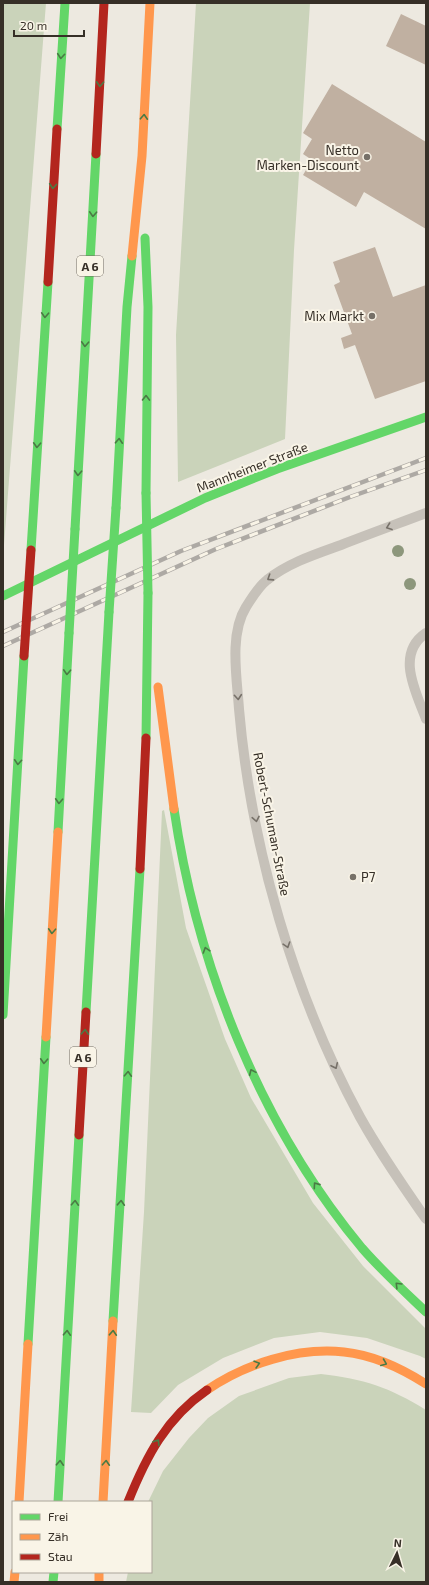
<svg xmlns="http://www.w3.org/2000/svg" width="429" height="1585" font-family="'Exo 2',sans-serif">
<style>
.green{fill:#cad3ba}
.building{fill:#c0b0a1}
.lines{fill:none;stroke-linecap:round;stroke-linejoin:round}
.lane{stroke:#c6c1b9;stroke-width:10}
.fast{stroke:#63d668;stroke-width:9}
.slow{stroke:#ff974d;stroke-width:9}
.jam{stroke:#b3261e;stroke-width:9}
.rail-casing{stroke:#ada9a4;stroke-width:4.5}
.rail{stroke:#f9f4e7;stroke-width:3;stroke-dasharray:9;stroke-linecap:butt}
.fast-bridge{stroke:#63d668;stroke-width:9}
.jam-bridge{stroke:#b3261e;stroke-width:9}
.tree{fill:#8d977c}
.oneway{stroke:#4a7a44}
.oneway2{stroke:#777169}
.poi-dot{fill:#767068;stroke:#f9f4e7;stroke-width:1.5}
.labels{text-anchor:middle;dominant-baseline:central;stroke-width:4;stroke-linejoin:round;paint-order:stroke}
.shield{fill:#f9f4e7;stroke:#706a61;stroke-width:1}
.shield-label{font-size:12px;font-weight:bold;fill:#362f27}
.poi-label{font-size:13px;fill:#362f27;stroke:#f9f4e7;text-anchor:end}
.street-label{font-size:13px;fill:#362f27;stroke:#f9f4e7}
</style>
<rect width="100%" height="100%" fill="#ede9e0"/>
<path class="green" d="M3 3H46L3 558Z
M196 3H310L294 250 285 439 178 482 176 335Z
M164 810 186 928 225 1039 251 1098 313 1203 363 1266 426 1329V1359L420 1356 367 1338 320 1332 274 1338 223 1358 178 1385 151 1413 131 1412 144 1212 162 811Z
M321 1374C364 1379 389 1387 426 1410V1582H126L128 1572H151V1502H148L163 1471 189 1438 208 1418 239 1396 289 1378Z"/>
<path class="building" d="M401 14 426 26V65L386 46Z
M332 84 426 142V229L364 192 356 207 303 175 312 160 303 154 312 139 303 133Z
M375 247 393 297 426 285V381L375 399 355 345 344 349 341 338 352 334 334 285 340 282 333 262Z"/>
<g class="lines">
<path class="lane" d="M426 513C397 524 369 534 341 545 316 554 288 563 267 580 259 586 251 599 246 607 229 634 237 679 239 709 251 848 294 995 360 1117 380 1153 403 1186 426 1219
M426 633C395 654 416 692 426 719"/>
<path class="fast" d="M57 129 65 3
M145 238 148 307 146 493
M116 508 127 307 132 256
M75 529 96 154
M31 550 48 282
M3 596 205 498 277 469 426 417
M146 738 148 593
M174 809C197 966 260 1125 362 1248 382 1271 404 1291 426 1312
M58 832 69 633
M86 1012 109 612
M3 1015 24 656
M113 1321 140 869
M28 1344 46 1037
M58 1502 79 1135
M53 1582 54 1572"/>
<path class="slow" d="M132 256 142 156 150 3
M158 687 174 809
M46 1037 58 832
M207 1390C245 1364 297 1347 344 1352 373 1355 401 1368 426 1384
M19 1502 28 1344
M103 1502 113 1321
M99 1572V1582
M14 1582 15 1572"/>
<path class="jam" d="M96 154 104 3
M48 282 57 129
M140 869 146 738
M79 1135 86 1012
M128 1502C146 1457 166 1418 207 1390"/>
<defs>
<path id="rail" d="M3 632 181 551 426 458
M3 646 216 549 350 497 426 470"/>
</defs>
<use href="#rail" class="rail-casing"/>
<use href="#rail" class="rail"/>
<path class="fast-bridge" d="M146 493 148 593
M109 612 116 508
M69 633 75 529"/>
<path class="jam-bridge" d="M24 656 31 550"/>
</g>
<g class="tree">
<circle cx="398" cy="551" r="6"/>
<circle cx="410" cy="584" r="6"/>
</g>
<defs><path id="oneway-chevron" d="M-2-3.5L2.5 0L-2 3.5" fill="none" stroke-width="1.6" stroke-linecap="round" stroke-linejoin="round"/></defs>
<g class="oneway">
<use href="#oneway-chevron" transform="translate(61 56) rotate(95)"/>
<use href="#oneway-chevron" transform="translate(100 84) rotate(93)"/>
<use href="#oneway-chevron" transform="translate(144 117) rotate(-87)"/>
<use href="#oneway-chevron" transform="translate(53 186) rotate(94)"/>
<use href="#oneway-chevron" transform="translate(93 214) rotate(93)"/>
<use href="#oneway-chevron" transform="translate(45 315) rotate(93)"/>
<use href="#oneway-chevron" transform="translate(85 344) rotate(93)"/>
<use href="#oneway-chevron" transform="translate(146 398) rotate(-89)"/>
<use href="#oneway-chevron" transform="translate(119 441) rotate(-87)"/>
<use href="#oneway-chevron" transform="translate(37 445) rotate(93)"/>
<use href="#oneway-chevron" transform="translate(78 473) rotate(93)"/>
<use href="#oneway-chevron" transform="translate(67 672) rotate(93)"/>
<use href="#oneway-chevron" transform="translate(18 762) rotate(94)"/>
<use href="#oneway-chevron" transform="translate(59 801) rotate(93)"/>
<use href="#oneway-chevron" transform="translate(52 931) rotate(93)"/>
<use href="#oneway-chevron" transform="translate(206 950) rotate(-107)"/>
<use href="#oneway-chevron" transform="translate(85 1032) rotate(-87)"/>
<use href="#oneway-chevron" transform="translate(44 1061) rotate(93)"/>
<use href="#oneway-chevron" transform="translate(252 1072) rotate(-114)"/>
<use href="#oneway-chevron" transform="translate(128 1074) rotate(-87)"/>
<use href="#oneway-chevron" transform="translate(316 1185) rotate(-125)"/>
<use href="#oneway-chevron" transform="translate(75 1203) rotate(-87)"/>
<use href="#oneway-chevron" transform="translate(121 1203) rotate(-87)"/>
<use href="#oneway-chevron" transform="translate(398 1285) rotate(-135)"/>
<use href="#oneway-chevron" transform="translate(67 1333) rotate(-87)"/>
<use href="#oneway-chevron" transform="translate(113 1333) rotate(-87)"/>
<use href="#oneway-chevron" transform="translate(384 1363) rotate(22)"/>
<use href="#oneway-chevron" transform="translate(257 1364) rotate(-16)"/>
<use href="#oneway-chevron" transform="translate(157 1442) rotate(-58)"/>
<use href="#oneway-chevron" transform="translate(60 1463) rotate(-87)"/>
<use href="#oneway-chevron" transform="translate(106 1463) rotate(-87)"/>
</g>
<g class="oneway2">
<use href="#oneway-chevron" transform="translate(389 527) rotate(160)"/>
<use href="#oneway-chevron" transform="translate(270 578) rotate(147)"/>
<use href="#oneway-chevron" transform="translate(238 697) rotate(85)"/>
<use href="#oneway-chevron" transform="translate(256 819) rotate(79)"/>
<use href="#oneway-chevron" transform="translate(287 945) rotate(72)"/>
<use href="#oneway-chevron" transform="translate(335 1066) rotate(65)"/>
</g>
<g class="poi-dot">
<circle cx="367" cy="157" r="4"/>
<circle cx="372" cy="316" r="4"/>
<circle cx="353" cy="877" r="4"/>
</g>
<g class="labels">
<g class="shield">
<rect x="77" y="256" width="26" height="20" rx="3"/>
<rect x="70" y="1047" width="26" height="20" rx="3"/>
</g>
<g class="shield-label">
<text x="90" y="266">A 6</text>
<text x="83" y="1057">A 6</text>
</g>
<g class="poi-label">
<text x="359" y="150">Netto<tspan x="359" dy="15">Marken-Discount</tspan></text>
<text x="364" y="316">Mix Markt</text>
<text x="361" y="877" text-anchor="start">P7</text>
</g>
<g class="street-label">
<text transform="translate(252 467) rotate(-21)">Mannheimer Straße</text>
<text transform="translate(272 824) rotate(79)">Robert-Schuman-Straße</text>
</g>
</g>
<rect width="429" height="1585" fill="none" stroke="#362f27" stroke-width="8"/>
<rect x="12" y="1501" width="140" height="72" fill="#f9f4e7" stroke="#aba59a"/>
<rect x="20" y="1514" width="20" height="6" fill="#63d668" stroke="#aba59a"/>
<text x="48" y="1521" font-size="12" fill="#362f27">Frei</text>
<rect x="20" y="1534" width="20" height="6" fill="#ff974d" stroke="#aba59a"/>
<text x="48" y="1541" font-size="12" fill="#362f27">Zäh</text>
<rect x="20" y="1554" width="20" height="6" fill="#b3261e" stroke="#aba59a"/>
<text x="48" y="1561" font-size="12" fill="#362f27">Stau</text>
<g transform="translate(397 1553) rotate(5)" stroke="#f9f4e7" stroke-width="3" paint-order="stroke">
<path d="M0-3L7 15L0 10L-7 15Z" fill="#362f27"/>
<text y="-6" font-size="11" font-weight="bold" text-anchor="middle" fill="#362f27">N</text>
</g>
<path d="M14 30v6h70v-6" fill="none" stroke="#362f27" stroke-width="2"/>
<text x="20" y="30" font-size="12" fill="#362f27" stroke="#f9f4e7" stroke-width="3" paint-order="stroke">20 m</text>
</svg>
